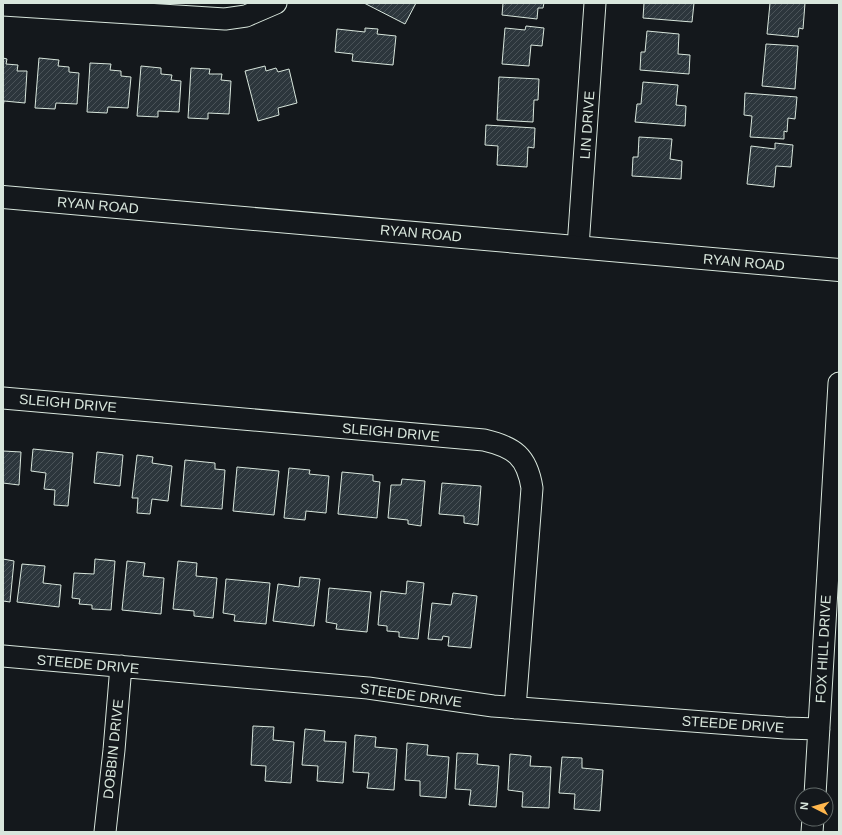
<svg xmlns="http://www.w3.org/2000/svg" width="842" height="835" font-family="Helvetica,sans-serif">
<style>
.building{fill:url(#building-hatch);stroke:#d8e6dc}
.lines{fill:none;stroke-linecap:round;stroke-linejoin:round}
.minor-casing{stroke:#d8e6dc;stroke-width:23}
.major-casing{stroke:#d8e6dc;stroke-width:24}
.minor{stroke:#14181c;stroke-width:21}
.major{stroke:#14181c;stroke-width:22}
.labels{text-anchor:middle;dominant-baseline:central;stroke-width:3;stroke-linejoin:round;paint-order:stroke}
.street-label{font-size:14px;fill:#d8e6dc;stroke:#14181c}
</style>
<defs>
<pattern id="building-hatch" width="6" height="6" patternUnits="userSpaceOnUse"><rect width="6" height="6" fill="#2c363c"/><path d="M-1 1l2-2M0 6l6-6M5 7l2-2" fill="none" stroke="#4a5358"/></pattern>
</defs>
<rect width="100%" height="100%" fill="#14181c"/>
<path class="building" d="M364 3H416L405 24Z
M503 3H544L543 8H538L537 19 502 15Z
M644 3H694L692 22 643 18Z
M770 3H805L803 29 799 28 798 37 767 34Z
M526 26 544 28 542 46 531 45 529 66 502 64 505 28 525 30Z
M365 28 378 29 377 34 396 36 393 65 352 61 353 54 335 52 337 29 365 32Z
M647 31 679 34 678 54 690 55 689 74 640 70 641 52H645Z
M766 44 798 46 795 89 762 86Z
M3 58 7 59 6 64 18 65 17 71H27L25 103 4 101 3 108Z
M39 58 59 60 58 66 69 67V72L79 73 77 104 56 103 55 109 35 108Z
M90 63 111 64 110 70 121 71V76L131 77 128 108 108 107 107 113 87 112Z
M141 66 161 68V74L172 75 171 80 181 81 179 112 158 111V117L137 116Z
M265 66 266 71 276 68 278 72 289 69 297 103 278 108 279 115 258 121 245 71Z
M191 68 210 69 209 74H222L221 80 231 81 229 114 208 113V119L188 118Z
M499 77 539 79 538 100H534L533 122 497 120Z
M643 82 678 85 676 105 686 106 685 126 635 122 637 104H641Z
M745 93 797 97 795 119 788 118 787 132 784 131V139L750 137 752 116 744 115Z
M486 125 535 128 534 148 528 147 527 167 497 165 498 146 485 145Z
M639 137 672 139 670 159 682 161 681 179 632 176 633 157H638Z
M775 143 793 145 791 167 776 166 774 187 747 184 751 146 775 149Z
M33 449 73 453 68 506 54 505 55 490 44 489 46 473 31 471Z
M3 451 21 452 19 485 3 483Z
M97 452 123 455 120 486 94 483Z
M137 455 153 457 152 463 172 466 168 501 152 499 150 514 137 513 138 498H132Z
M185 460 215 463V469L225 470 222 509 181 506Z
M237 467 279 471 274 515 233 511Z
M289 468 310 470 309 474 329 476 326 513 306 511 305 520 284 518Z
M342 472 373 475V481L380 482 377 518 338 514Z
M402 479 425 481 421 526 408 524V520L388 518 391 485H401Z
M442 483 481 486 478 525 464 523V516L439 514Z
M3 559 14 561 10 602 3 601Z
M95 559 115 561 111 610 92 609V605L79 604 80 599 72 598 74 573 94 574Z
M127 561 145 563 143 576 164 578 161 614 122 610Z
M178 561 197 563 196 576 217 578 213 618 194 616V611L173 609Z
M22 564 45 566 43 583 61 585 59 607 17 602Z
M300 577 320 579 314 626 273 621 278 584 299 587Z
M226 579 270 583 266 624 234 621 235 615 223 613Z
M407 581 424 583 418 639 399 637V632L387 631V626L378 625 381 591 406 594Z
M329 588 371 592 367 632 336 629 337 624 326 622Z
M453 593 477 596 471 648 448 646 449 637 443 636 442 640 428 639 432 603 451 605Z
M253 726 274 727 273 740 294 742 291 783 265 781 266 766 251 765Z
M305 729 325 731 324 741 346 742 343 783 317 781 318 766 302 765Z
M355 735 376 737 375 747 397 749 394 790 367 788 369 773 353 772Z
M407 743 428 745 427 755 449 757 446 798 420 796V781L405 780Z
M457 753 478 754 477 764 499 766 496 807 469 805 471 790 455 789Z
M510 754 531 756 530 766 551 767 549 808 522 807 523 792 508 790Z
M562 757 582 758V768L603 770 600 811 574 809 575 794 559 793Z"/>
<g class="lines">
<defs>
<path id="minor" d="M3 5 225 19 246 16 276 3
M578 247 595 3
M3 398 484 440C514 447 527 456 532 488L515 708
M3 656 368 688 493 706 785 728 819 729
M815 795 839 383
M105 832 114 750 121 666
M812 832 813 819"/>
<path id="major" d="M3 197 839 270"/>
</defs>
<use href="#minor" class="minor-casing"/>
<use href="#major" class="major-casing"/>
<use href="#minor" class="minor"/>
<use href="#major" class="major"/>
</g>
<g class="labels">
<g class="street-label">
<text transform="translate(587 125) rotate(-86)">LIN DRIVE</text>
<text transform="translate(98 205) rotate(5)">RYAN ROAD</text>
<text transform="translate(421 233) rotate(5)">RYAN ROAD</text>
<text transform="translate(744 262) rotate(5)">RYAN ROAD</text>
<text transform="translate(68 403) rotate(5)">SLEIGH DRIVE</text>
<text transform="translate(391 432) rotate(5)">SLEIGH DRIVE</text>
<text transform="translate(823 649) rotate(-87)">FOX HILL DRIVE</text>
<text transform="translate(88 664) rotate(5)">STEEDE DRIVE</text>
<text transform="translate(411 695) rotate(8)">STEEDE DRIVE</text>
<text transform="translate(733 724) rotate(4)">STEEDE DRIVE</text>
<text transform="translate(113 749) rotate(-84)">DOBBIN DRIVE</text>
</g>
</g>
<rect width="842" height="835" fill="none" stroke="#d8e6dc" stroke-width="8"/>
<g transform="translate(814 807) rotate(276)"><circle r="19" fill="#14181c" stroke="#626a69"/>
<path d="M0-3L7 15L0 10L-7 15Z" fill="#ffb74d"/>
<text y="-6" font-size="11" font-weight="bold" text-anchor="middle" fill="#d8e6dc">N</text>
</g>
</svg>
